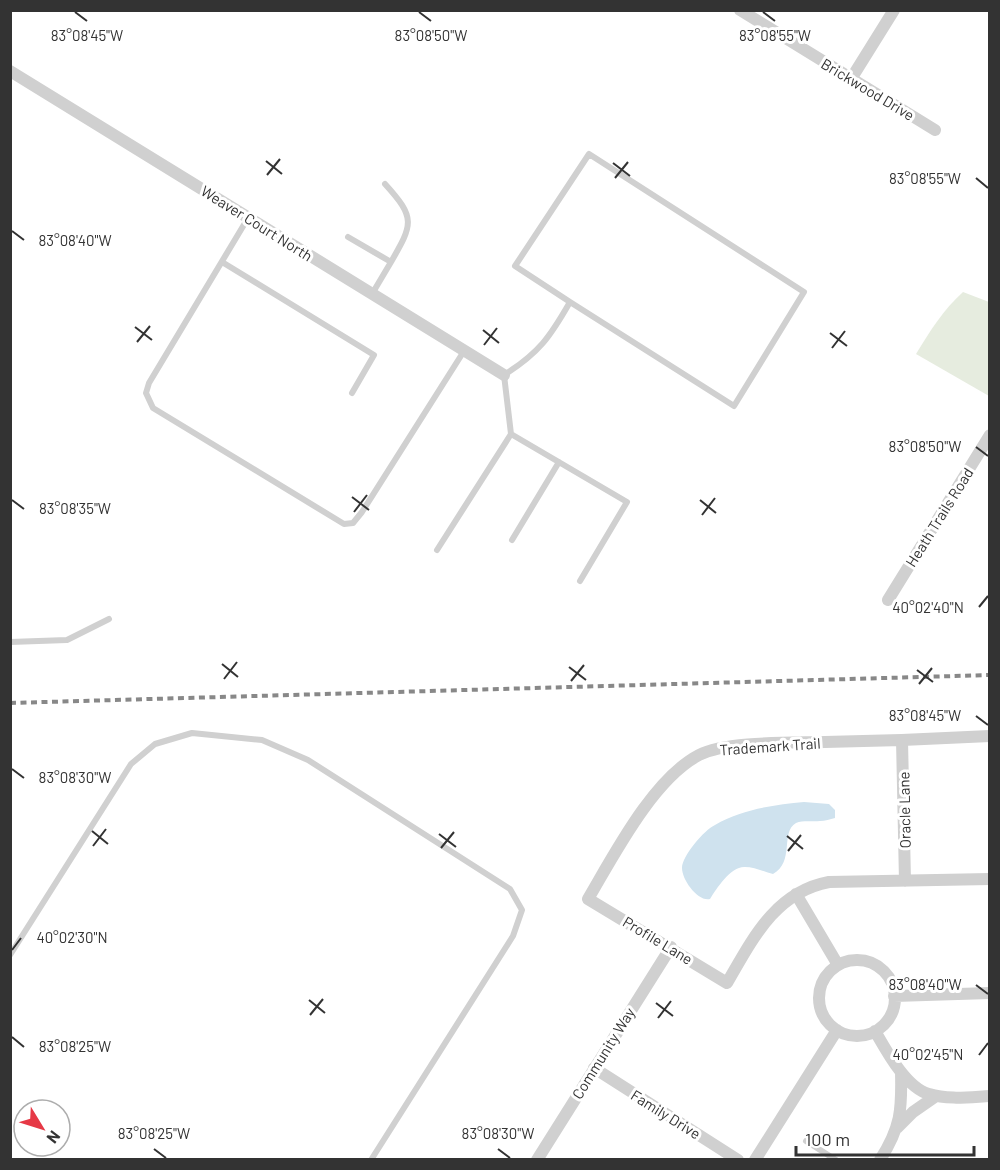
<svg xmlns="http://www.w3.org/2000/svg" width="1000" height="1170" font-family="Barlow,sans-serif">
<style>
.green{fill:#e6ecdf}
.water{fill:#cfe2ee}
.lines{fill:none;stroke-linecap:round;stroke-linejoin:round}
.service{stroke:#d0d0d0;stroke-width:6}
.minor{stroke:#d0d0d0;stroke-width:12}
.rail{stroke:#888;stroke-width:4;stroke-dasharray:6 4.5;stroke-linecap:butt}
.ticks{fill:none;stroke:#333;stroke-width:2}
.labels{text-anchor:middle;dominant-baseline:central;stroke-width:6;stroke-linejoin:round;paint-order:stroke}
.street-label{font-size:15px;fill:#333;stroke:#fff}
.ticks-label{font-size:15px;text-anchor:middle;fill:#333;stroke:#fff;stroke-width:6;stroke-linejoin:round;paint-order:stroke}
</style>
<rect width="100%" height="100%" fill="#fff"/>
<path class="green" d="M963 292 989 302V396L916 354C930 331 943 310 963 292Z"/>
<path class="water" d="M804 802 829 804 835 810V818C830 819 825 821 820 821 813 822 803 820 796 823 780 832 795 862 773 874 765 872 754 867 745 867 731 866 717 888 710 899 698 902 682 880 682 868 682 856 704 830 715 825 742 809 774 805 804 802Z"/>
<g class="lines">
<path class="service" d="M385 184C416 218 413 224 391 262
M248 218 149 383 146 393 153 408 344 524 353 523 362 512 464 351
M348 237 391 262 372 294
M222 262 374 355 352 393
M511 434 627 502 580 581
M512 540 559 462
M437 550 511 434 504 375C539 353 550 337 570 302L734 406 804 292 589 154 515 266 570 302
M10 642 67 640 109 619
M10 955 131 764 155 744 192 733 262 740 308 760 510 889 522 910 513 936 371 1160
M806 1141 836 1160"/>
<path class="minor" d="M740 10 935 130
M10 71 504 375
M851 79 894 10
M888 600 990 435
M990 736C935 739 880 741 825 742 792 743 726 741 699 755 653 779 614 855 588 899L727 983C752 940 775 892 829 882L990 879
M902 740 905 881
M796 894 838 965
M819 998a38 38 0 1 1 76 0a38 38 0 1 1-76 0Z
M894 996 990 993
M875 1031C886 1050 906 1088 929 1094 948 1100 970 1097 990 1096
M594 1068 738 1160
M897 1128 913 1112 936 1096
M537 1160 671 947
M755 1160 837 1030
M880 1160C901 1127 902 1110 901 1072"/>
<path class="rail" d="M10 703 990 675"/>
</g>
<path class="ticks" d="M75 12 87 21M419 12 431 21M763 12 775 21M266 161 282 174M613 163 630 176M267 175 280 159M615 178 628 162M976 178 988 188M12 231 24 240M135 327 152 340M483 330 499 343M830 333 847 346M137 342 150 326M484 345 497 328M832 348 845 331M976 447 988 456M352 497 369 510M12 500 24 509M700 500 716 513M354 512 367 495M702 515 715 498M979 607 988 596M222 664 238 677M569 667 586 680M917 670 933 682M224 679 237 662M571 681 584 665M919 684 932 668M976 716 988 725M12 769 24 778M92 831 108 844M439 834 456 847M787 836 803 849M93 846 106 829M441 848 454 832M788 851 801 835M12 950 21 938M976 985 988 994M309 1000 325 1013M656 1003 673 1016M310 1015 323 999M658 1018 671 1001M12 1037 24 1047M979 1055 988 1043M154 1149 166 1158M498 1149 510 1158"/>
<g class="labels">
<g class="street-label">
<text transform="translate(868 89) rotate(31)">Brickwood Drive</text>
<text transform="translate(257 223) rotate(32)">Weaver Court North</text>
<text transform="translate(939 517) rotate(-58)">Heath Trails Road</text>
<text transform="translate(770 746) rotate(-4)">Trademark Trail</text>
<text transform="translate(904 810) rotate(-91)">Oracle Lane</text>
<text transform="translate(658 940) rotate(31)">Profile Lane</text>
<text transform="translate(603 1053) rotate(-58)">Community Way</text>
<text transform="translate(666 1114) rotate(32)">Family Drive</text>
</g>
</g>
<g class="ticks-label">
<text x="87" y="41">83°08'45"W</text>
<text x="431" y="41">83°08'50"W</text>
<text x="775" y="41">83°08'55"W</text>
<text x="925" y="184">83°08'55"W</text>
<text x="75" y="246">83°08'40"W</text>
<text x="925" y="452">83°08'50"W</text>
<text x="75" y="514">83°08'35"W</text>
<text x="928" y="613">40°02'40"N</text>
<text x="925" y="721">83°08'45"W</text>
<text x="75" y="783">83°08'30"W</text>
<text x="72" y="943">40°02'30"N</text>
<text x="925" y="990">83°08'40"W</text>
<text x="75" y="1052">83°08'25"W</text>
<text x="928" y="1060">40°02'45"N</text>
<text x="154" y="1139">83°08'25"W</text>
<text x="498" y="1139">83°08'30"W</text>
</g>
<rect width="1000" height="1170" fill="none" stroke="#333333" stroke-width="24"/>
<g transform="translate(42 1128) rotate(128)"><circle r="28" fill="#ffffff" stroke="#adadad" stroke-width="1.5"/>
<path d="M0-4.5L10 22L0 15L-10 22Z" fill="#e63946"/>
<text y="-9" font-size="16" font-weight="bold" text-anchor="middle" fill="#333333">N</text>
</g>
<path d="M796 1146v9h178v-9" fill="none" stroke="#333333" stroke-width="3"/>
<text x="805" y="1146" font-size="18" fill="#333333" stroke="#ffffff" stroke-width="4.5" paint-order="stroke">100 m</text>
</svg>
